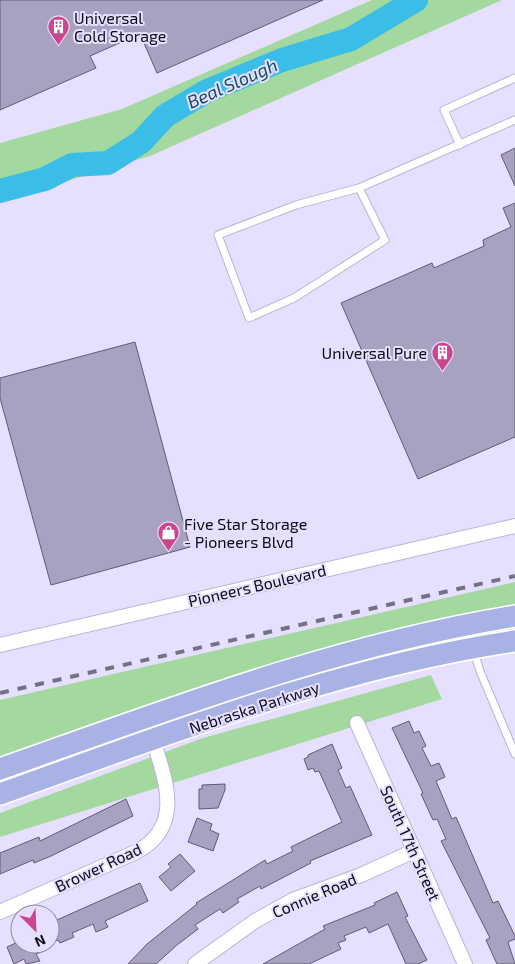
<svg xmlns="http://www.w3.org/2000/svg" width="515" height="964" font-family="'Exo 2',sans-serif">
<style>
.green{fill:#a3d89e}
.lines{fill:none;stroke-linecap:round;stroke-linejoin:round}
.river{stroke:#3abee8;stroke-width:24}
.building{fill:#a8a1c0;stroke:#615a76}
.lane-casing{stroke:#bab3d3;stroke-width:9}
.street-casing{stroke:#bab3d3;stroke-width:16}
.primary-casing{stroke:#fff;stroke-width:24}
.lane{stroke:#fff;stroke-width:7}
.street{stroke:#fff;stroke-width:14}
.primary{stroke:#a9b2e4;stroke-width:21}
.rail{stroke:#757185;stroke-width:4;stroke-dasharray:9 9;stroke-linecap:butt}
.labels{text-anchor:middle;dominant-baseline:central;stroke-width:4;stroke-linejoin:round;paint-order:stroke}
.poi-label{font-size:16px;fill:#0d0b15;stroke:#e6dfff;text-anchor:start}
.street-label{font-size:16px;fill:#0d0b15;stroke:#e6dfff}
.water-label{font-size:18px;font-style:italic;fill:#154b5d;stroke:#e6dfff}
</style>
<rect width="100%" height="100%" fill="#e6dfff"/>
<path class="green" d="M372 0H502L150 156 0 201V143L122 109Z
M515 582V607L0 760V700Z
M431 675 442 699 0 837V813L203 738Z"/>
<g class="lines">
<path class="river" d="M0 191 45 179 72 165 108 163 141 142 165 116 207 91 282 60 351 39 416 0"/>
</g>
<path class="building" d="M0 0H323L157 73 140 34 90 56 96 68 0 110Z
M515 148V186L501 155Z
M515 203V437L418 479 341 303 432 263 434 268 484 246 483 240 511 227 503 208Z
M135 342 190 547 51 585 0 398V378Z
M409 721 414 733 419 731 426 746 422 748 431 766 439 763 445 777 436 781 452 819 456 817 493 903 498 901 515 936V939L508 942 515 964H497L486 940 490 938 441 841 446 839 437 819 433 820 421 794 423 793 392 728Z
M332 744 342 768 338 770 346 788 350 786 372 835 310 861 311 863 261 889 260 886 237 899 239 902 223 913 220 909 195 925 198 929 177 945 156 964H128L147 944 197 904 196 903 265 860 267 864 293 851 291 847 342 822 319 771 315 772 313 768 308 770 304 759 308 757V755Z
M225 784V790L218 808 199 809V789H202V785Z
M126 799 133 816 51 856 34 863 33 860 0 874V853L39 837 40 841Z
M197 818 212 824 210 830 219 834 213 851 188 842Z
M180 854 195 871 171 891 159 877 171 867 168 864Z
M140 883 148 901 105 921 108 927 96 932 93 924 72 933 74 937 60 943 58 940 50 943V923Z
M397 892 408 916 405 917 427 960 418 964H406L388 924 369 933 366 927 344 936 346 940 338 943 341 949 309 964H263L325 929 323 926 375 905 374 903Z
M20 941V944H37L41 952 36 954 40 961 26 964 24 959 14 964 7 947Z"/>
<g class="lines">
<defs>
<path id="lane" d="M460 145 444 110 515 78
M359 188 385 240 294 298 249 318 218 235 296 205 359 188 515 120
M467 629 480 671 515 754"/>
<path id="street" d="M0 645 515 526
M357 723 465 964
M0 912 136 852C184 827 166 781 153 740
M195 964 255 921 295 899 361 875 414 851"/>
<path id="primary" d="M0 769C170 709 337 645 515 616
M0 794C168 734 338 667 515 641"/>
</defs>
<use href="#lane" class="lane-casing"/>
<use href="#street" class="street-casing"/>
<use href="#primary" class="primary-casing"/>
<use href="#lane" class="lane"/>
<use href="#street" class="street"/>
<use href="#primary" class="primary"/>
<path class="rail" d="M0 693 515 576"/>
</g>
<defs>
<symbol id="building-pin" viewBox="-11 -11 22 30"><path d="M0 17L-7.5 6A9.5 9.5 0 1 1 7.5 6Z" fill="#ca478c" stroke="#e6dfff"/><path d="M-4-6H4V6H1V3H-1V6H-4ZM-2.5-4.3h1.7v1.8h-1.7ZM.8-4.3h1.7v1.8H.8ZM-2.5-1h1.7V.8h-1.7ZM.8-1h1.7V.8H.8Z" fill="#fff"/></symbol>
<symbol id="shop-pin" viewBox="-11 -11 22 30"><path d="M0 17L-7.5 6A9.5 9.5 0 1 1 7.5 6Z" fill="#ca478c" stroke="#e6dfff"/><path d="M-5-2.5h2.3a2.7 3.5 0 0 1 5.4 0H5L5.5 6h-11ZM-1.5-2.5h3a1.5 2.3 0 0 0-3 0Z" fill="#fff"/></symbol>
</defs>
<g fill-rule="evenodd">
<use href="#building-pin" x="46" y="14" width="25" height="34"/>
<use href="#building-pin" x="430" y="340" width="25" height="34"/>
<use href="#shop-pin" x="156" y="520" width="25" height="34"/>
</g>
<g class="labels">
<g class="poi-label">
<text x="74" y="17">Universal<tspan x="74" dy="18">Cold Storage</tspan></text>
<text x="427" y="352" text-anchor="end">Universal Pure</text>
<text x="184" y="523">Five Star Storage<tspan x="184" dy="18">- Pioneers Blvd</tspan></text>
</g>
<g class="street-label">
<text transform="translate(257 585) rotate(-13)">Pioneers Boulevard</text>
<text transform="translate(254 707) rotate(-18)">Nebraska Parkway</text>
<text transform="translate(411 843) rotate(66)">South 17th Street</text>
<text transform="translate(98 867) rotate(-25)">Brower Road</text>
<text transform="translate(314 895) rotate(-23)">Connie Road</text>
</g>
<g class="water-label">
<text transform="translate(232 83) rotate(-24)">Beal Slough</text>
</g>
</g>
<g transform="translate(35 929) rotate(156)"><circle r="24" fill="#e6dfff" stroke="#8f8aa1"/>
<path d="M0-4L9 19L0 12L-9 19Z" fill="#ca478c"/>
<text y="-8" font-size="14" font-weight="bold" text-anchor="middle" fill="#0d0b15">N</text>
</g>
</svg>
